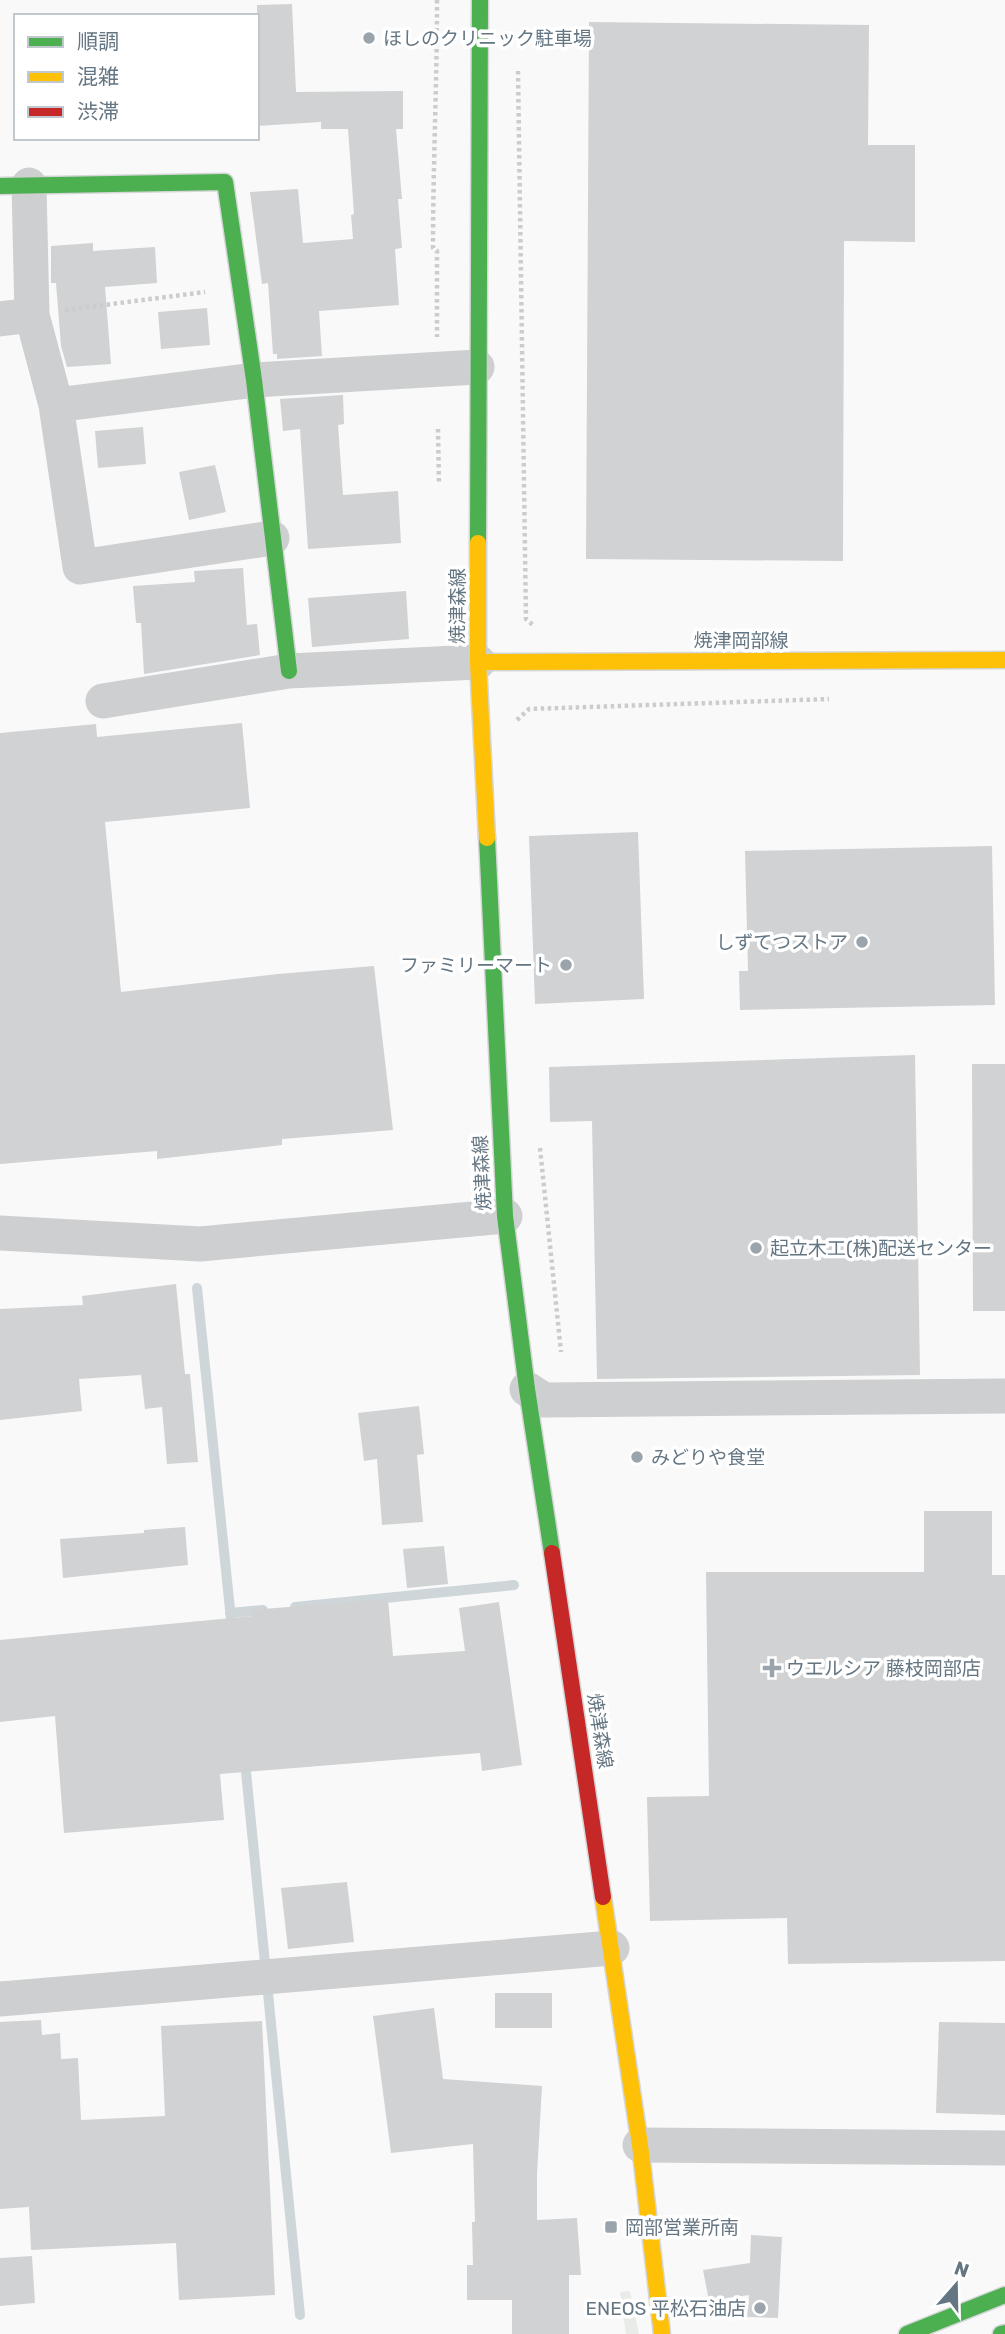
<svg xmlns="http://www.w3.org/2000/svg" width="1005" height="2334" font-family="Rubik,'Noto Sans JP',sans-serif">
<style>
.green{fill:#e8ebe6}
.lines{fill:none;stroke-linecap:round;stroke-linejoin:round}
.stream{stroke:#ced6d9;stroke-width:10}
.building{fill:#d0d2d3}
.fast-casing{stroke:#d5d6d7;stroke-width:19}
.slow-casing{stroke:#d5d6d7;stroke-width:19}
.jam-casing{stroke:#d5d6d7;stroke-width:19}
.path{stroke:#cbcccd;stroke-width:4.5;stroke-dasharray:3.5 3.5;stroke-linecap:butt}
.street{stroke:#cecfd0;stroke-width:35}
.fast{stroke:#4caf50;stroke-width:16}
.slow{stroke:#ffc107;stroke-width:16}
.jam{stroke:#c62828;stroke-width:16}
.poi-dot{fill:#99a4ac;stroke:#fff;stroke-width:2.5}
.labels{text-anchor:middle;dominant-baseline:central;stroke-width:7;stroke-linejoin:round;paint-order:stroke}
.poi-label{font-size:19px;fill:#657683;stroke:#fff;text-anchor:start}
.street-label{font-size:19px;fill:#657683;stroke:#fff}
</style>
<rect width="100%" height="100%" fill="#f9f9f9"/>
<path class="green" d="M630 2291 639 2334H626L620 2292Z"/>
<g class="lines">
<path class="stream" d="M197 1288 232 1629
M295 1607 514 1585
M230 1613 263 1610
M245 1762 300 2315"/>
</g>
<path class="building" d="M292 4 296 92 403 91V129H396L402 199H398L402 248 395 249 399 305 319 311 322 356 277 359V354H273L268 283 262 284 250 192 298 189 303 243 353 239 351 215 354 214 348 129H321V122L257 126V5Z
M589 22 869 25 868 145H915V242L844 241 843 561 586 559Z
M93 243V251L155 247 157 283 105 287 111 364 67 367 61 346 56 283H51V246Z
M207 308 210 345 161 349 158 312Z
M343 395 344 424 338 425 343 495 398 491 401 543 308 549 300 429 283 431 280 399Z
M143 427 146 464 98 468 95 431Z
M215 465 226 512 189 520 179 472Z
M243 568 247 625 257 624 260 655 144 674 141 623H136L133 586 195 582 194 571Z
M406 591 409 639 312 647 308 598Z
M242 723 250 808 105 822 121 992 278 974 374 966 393 1130 282 1139V1145L157 1159V1151L0 1164V733L96 724 97 737Z
M638 832 644 999 535 1004 529 836Z
M992 846 995 1005 740 1010 739 971H748L745 851Z
M915 1055 920 1375 597 1379 592 1121 550 1122 549 1067Z
M972 1064H1005V1311H973Z
M176 1284 185 1374H190L198 1462 167 1464 162 1407 145 1409 141 1375 79 1379 82 1411 0 1420V1309L83 1305 82 1296Z
M419 1406 424 1454 417 1455 423 1522 382 1525 377 1459 364 1461 358 1413Z
M924 1511H992V1575H1005V1961L788 1964 787 1918 650 1921 647 1797 709 1796 706 1572H924Z
M185 1527 188 1565 63 1578 60 1539 144 1533V1530Z
M444 1546 448 1584 407 1588 403 1549Z
M388 1599 393 1656 465 1651 459 1608 499 1602 522 1765 482 1771 480 1753 220 1774 224 1820 64 1833 55 1716 0 1722V1640L253 1616 252 1610Z
M347 1882 354 1942 288 1949 281 1888Z
M495 1993H552V2028H495Z
M434 2008 443 2079 542 2086 537 2174V2220L577 2218 581 2275H569V2334H512V2300H467V2265H473L472 2222H475L473 2144 391 2153 373 2016Z
M41 2020 42 2035 60 2033 61 2059 78 2058 81 2120 165 2116 161 2026 262 2021 275 2295 179 2300 176 2243 31 2250 29 2207 0 2209V2022Z
M939 2022 1005 2023V2115L936 2113Z
M751 2235 782 2237 778 2318 747 2317 749 2295 709 2301 703 2270 750 2263Z
M32 2256 35 2303 0 2306V2258Z"/>
<g class="lines">
<defs>
<path id="fast" d="M0 186 225 182 254 380 289 671
M478 543 480 0
M487 838 505 1216 527 1389 552 1553
M907 2334 1005 2295
M1001 2334 1005 2333"/>
<path id="slow" d="M478 543V662L487 838
M478 662 1005 660
M603 1897 640 2145 662 2334"/>
<path id="jam" d="M552 1553 603 1897"/>
</defs>
<use href="#fast" class="fast-casing"/>
<use href="#slow" class="slow-casing"/>
<use href="#jam" class="jam-casing"/>
<path class="path" d="M437 0C437 83 433 165 433 248L437 251V337
M518 71 526 619 534 626
M65 310 205 292
M438 429 439 484
M517 720 529 709 829 699
M540 1148 561 1352"/>
<path class="street" d="M29 185 32 315 56 405 80 567 272 538
M0 319 32 315
M56 405 254 380 477 367
M103 701 289 671 478 662
M0 1233 200 1244 505 1216
M527 1389 544 1400 1005 1396
M0 1999 612 1948
M640 2145 1005 2148"/>
<use href="#fast" class="fast"/>
<use href="#slow" class="slow"/>
<use href="#jam" class="jam"/>
</g>
<g class="poi-dot">
<circle cx="369" cy="38" r="7"/>
<circle cx="862" cy="942" r="7"/>
<circle cx="566" cy="965" r="7"/>
<circle cx="756" cy="1248" r="7"/>
<circle cx="637" cy="1457" r="7"/>
<path d="M768.5 1657.5h7v7h7v7h-7v7h-7v-7h-7v-7h7z"/>
<rect x="604" y="2220" width="14" height="14" rx="3.5"/>
<circle cx="760" cy="2308" r="7"/>
</g>
<g class="labels">
<g class="poi-label">
<text x="383" y="38">ほしのクリニック駐車場</text>
<text x="848" y="942" text-anchor="end">しずてつストア</text>
<text x="552" y="965" text-anchor="end">ファミリーマート</text>
<text x="770" y="1248">起立木工(株)配送センター</text>
<text x="651" y="1457">みどりや食堂</text>
<text x="786" y="1668">ウエルシア 藤枝岡部店</text>
<text x="625" y="2227">岡部営業所南</text>
<text x="746" y="2308" text-anchor="end">ENEOS 平松石油店</text>
</g>
<g class="street-label">
<text transform="translate(457 606) rotate(-90)">焼津森線</text>
<text x="741" y="640">焼津岡部線</text>
<text transform="translate(482 1173) rotate(-93)">焼津森線</text>
<text transform="translate(600 1731) rotate(81)">焼津森線</text>
</g>
</g>
<rect x="14" y="14" width="245" height="126" fill="#ffffff" stroke="#c1c8cd" stroke-width="2"/>
<rect x="28" y="37" width="35" height="10" fill="#4caf50" stroke="#c1c8cd" stroke-width="2"/>
<text x="77" y="49" font-size="21" fill="#657683">順調</text>
<rect x="28" y="72" width="35" height="10" fill="#ffc107" stroke="#c1c8cd" stroke-width="2"/>
<text x="77" y="84" font-size="21" fill="#657683">混雑</text>
<rect x="28" y="107" width="35" height="10" fill="#c62828" stroke="#c1c8cd" stroke-width="2"/>
<text x="77" y="119" font-size="21" fill="#657683">渋滞</text>
<g transform="translate(956 2285) rotate(20)" stroke="#ffffff" stroke-width="5" paint-order="stroke">
<path d="M0-5L12 26L0 18L-12 26Z" fill="#657683"/>
<text y="-10" font-size="19" font-weight="bold" text-anchor="middle" fill="#657683">N</text>
</g>
</svg>
